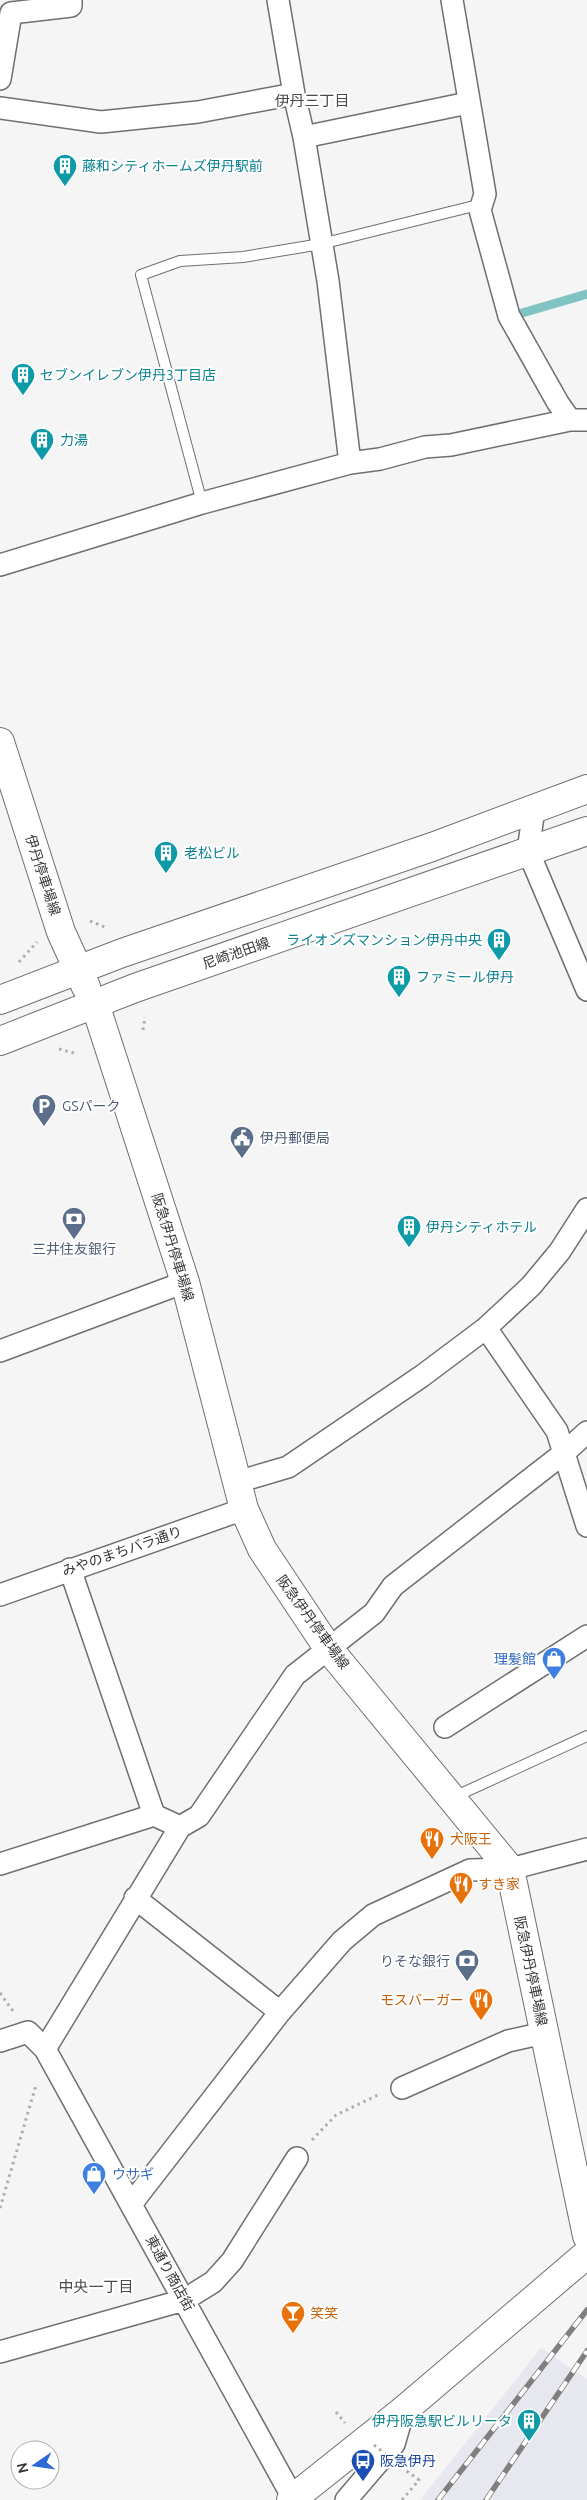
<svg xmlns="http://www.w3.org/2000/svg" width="587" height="2500" font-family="Ubuntu,'Noto Sans JP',sans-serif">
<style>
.built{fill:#e6e7ef}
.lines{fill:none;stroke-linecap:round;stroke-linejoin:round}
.stream{stroke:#7fc3c3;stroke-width:9}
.lane-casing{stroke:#6f6f70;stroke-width:12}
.street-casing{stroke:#6f6f70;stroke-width:24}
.secondary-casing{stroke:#6f6f70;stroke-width:30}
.primary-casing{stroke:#6f6f70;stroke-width:30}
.path{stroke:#adadad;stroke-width:3;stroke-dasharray:2.5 4;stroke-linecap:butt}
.lane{stroke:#fff;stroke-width:10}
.street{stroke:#fff;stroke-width:21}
.secondary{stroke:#fff;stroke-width:28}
.primary{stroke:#fff;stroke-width:28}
.rail-casing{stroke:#7f7f7f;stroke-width:5.5}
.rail{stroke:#fff;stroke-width:4;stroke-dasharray:11;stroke-linecap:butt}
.path-bridge{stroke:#adadad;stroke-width:3;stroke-dasharray:2.5 4;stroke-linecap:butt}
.labels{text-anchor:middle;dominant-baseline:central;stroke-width:4;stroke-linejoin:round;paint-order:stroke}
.culture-label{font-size:14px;fill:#0d838f;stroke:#fff;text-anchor:start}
.street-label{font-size:14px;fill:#373737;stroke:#fff}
.service-label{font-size:14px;fill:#4e5e75;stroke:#fff;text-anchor:start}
.shop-label{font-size:14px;fill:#366cbe;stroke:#fff;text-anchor:end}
.food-label{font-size:14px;fill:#c56008;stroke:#fff;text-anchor:start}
.transit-label{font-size:14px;fill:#164399;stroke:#fff;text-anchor:start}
.neighbourhood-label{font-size:15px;fill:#494a4a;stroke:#fff}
</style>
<rect width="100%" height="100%" fill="#f5f5f6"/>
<path class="built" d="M541 2348 587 2379V2500H420Z"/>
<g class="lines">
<path class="stream" d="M522 313 587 294"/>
<defs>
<path id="lane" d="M202 503 141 275 180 261 243 257 321 244 482 204
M454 1797 587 1736"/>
<path id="street" d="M278 0 294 94
M452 0 485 194 480 210 509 316 558 403 570 420H587
M0 79 11 13 71 6V0
M0 108 101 122 198 112 294 94 304 137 468 103
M304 137 328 281 350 463
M0 565 202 503 350 463 380 459 425 447 451 445 570 420
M534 809 528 851 587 990
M486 1328 557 1431 587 1526
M0 1351 185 1282
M237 1482 288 1467 422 1376 486 1328 531 1286 560 1251 587 1209
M0 1595 244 1509
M445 1727 587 1636
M180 1827 199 1816 295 1675 374 1613 393 1586 564 1453 587 1432
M0 1864 154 1815
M135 1898 280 2012
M0 2041 28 2032 45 2049 293 2498
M45 2049 180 1827 154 1815 70 1569
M402 2088 508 2041 544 2033
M132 2203 280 2012 342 1941 373 1915 470 1870 510 1869 587 1849
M0 2352 184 2300 213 2282 232 2261 297 2158
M346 2500 394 2444 404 2410"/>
<path id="secondary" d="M95 1004 185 1282 244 1509 262 1549 328 1648 510 1869 587 2236
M291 2500 404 2410 587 2254"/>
<path id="primary" d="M0 742 61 932 86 987
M0 1000 122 953 432 847 587 789
M0 1041 135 988 587 831"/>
</defs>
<use href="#lane" class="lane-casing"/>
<use href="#street" class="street-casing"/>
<use href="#secondary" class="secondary-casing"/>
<use href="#primary" class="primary-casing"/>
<path class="path" d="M90 921 107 928
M19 962 37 942
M143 1030 145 1017
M59 1049 77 1054
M0 1993 13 2011
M312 2140 336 2115 380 2094
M0 2208 36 2085
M336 2412 345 2423
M402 2500 419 2480 404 2469"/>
<use href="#lane" class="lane"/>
<use href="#street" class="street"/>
<use href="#secondary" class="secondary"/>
<use href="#primary" class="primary"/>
<defs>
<path id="rail" d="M438 2500 587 2310
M486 2500 587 2351"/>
</defs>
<use href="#rail" class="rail-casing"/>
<use href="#rail" class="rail"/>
<path class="path-bridge" d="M374 2445 398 2464"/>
</g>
<defs>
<symbol id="building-pin" viewBox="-11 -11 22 30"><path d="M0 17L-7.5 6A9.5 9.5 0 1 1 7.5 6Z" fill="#0f9aa8" stroke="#fff"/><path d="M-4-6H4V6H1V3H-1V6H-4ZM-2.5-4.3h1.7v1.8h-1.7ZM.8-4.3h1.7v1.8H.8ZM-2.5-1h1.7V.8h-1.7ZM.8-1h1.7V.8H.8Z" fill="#fff"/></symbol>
<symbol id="parking-pin" viewBox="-11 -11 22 30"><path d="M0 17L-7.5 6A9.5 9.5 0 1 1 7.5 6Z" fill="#5c6f8a" stroke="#fff"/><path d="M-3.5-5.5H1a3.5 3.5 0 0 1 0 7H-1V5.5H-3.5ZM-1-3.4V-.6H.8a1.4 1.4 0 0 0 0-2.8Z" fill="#fff"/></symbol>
<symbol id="civic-pin" viewBox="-11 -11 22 30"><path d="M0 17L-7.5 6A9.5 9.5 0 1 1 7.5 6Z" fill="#5c6f8a" stroke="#fff"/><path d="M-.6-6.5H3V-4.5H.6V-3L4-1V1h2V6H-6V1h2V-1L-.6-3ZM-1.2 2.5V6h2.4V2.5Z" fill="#fff"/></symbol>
<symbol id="bank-pin" viewBox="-11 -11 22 30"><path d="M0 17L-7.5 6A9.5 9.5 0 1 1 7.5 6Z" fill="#5c6f8a" stroke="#fff"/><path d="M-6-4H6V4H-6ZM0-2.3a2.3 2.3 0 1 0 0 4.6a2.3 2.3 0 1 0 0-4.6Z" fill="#fff"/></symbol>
<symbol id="shop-pin" viewBox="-11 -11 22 30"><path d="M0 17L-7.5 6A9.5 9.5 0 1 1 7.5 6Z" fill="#3f7fe0" stroke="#fff"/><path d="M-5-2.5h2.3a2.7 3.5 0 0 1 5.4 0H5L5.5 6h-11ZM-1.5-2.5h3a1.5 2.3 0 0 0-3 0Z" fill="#fff"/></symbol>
<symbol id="restaurant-pin" viewBox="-11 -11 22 30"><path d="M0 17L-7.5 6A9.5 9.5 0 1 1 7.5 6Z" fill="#e8710a" stroke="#fff"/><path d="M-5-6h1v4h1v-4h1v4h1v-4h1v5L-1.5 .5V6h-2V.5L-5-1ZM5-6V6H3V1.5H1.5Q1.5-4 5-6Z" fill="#fff"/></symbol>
<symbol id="bar-pin" viewBox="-11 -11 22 30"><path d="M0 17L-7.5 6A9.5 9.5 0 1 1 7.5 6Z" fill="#e8710a" stroke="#fff"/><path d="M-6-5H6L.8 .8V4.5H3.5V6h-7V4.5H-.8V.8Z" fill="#fff"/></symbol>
<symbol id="bus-pin" viewBox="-11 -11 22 30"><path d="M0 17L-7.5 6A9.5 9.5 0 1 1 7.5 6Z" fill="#1a4fb4" stroke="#fff"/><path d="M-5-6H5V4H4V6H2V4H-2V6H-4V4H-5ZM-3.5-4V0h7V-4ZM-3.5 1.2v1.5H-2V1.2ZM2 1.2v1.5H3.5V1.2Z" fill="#fff"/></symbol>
</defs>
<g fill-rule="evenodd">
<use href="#building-pin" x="51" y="152" width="28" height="38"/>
<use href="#building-pin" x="9" y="361" width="28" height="38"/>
<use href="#building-pin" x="28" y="426" width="28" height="38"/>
<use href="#building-pin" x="152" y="839" width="28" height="38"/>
<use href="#building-pin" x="485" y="926" width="28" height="38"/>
<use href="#building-pin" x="385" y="963" width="28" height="38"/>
<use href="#parking-pin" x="30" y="1092" width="28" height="38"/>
<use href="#civic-pin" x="228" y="1124" width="28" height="38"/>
<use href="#bank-pin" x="60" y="1205" width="28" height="38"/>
<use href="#building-pin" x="395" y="1213" width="28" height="38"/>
<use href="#shop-pin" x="540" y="1645" width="28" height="38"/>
<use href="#restaurant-pin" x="418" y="1825" width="28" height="38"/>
<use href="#restaurant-pin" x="447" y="1870" width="28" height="38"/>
<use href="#bank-pin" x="453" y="1947" width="28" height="38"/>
<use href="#restaurant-pin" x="467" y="1986" width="28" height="38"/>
<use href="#shop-pin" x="80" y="2160" width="28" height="38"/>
<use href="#bar-pin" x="279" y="2299" width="28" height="38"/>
<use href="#building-pin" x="515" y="2407" width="28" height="38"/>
<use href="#bus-pin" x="349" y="2447" width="28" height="38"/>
</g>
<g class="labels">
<g class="culture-label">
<text x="82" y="166">藤和シティホームズ伊丹駅前</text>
<text x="40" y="375">セブンイレブン伊丹3丁目店</text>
<text x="60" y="440">力湯</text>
<text x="184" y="853">老松ビル</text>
<text x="482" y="940" text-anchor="end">ライオンズマンション伊丹中央</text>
<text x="416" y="977">ファミール伊丹</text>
<text x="426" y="1227">伊丹シティホテル</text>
<text x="512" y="2421" text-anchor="end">伊丹阪急駅ビルリータ</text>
</g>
<g class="street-label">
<text transform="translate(43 875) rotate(72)">伊丹停車場線</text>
<text transform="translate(236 953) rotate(-19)">尼崎池田線</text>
<text transform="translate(173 1247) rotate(73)">阪急伊丹停車場線</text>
<text transform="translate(122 1551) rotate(-19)">みやのまちバラ通り</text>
<text transform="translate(313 1622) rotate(54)">阪急伊丹停車場線</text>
<text transform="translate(531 1971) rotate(78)">阪急伊丹停車場線</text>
<text transform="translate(170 2273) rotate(61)">東通り商店街</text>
</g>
<g class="service-label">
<text x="62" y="1106">GSパーク</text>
<text x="260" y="1138">伊丹郵便局</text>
<text x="74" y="1249" text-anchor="middle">三井住友銀行</text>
<text x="450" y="1961" text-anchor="end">りそな銀行</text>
</g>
<g class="shop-label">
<text x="536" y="1659">理髪館</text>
<text x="112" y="2174" text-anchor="start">ウサギ</text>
</g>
<g class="food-label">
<text x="450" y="1839">大阪王</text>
<text x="478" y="1884">すき家</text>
<text x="464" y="2000" text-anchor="end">モスバーガー</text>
<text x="310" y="2313">笑笑</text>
</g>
<g class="transit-label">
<text x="380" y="2461">阪急伊丹</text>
</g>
<g class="neighbourhood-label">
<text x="312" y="100">伊丹三丁目</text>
<text x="96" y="2286">中央一丁目</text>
</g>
</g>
<g transform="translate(35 2465) rotate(257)"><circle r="24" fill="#ffffff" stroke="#afafaf"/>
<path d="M0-4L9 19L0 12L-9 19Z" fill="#2b69d6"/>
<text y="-8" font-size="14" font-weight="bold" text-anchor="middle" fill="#373737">N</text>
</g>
</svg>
